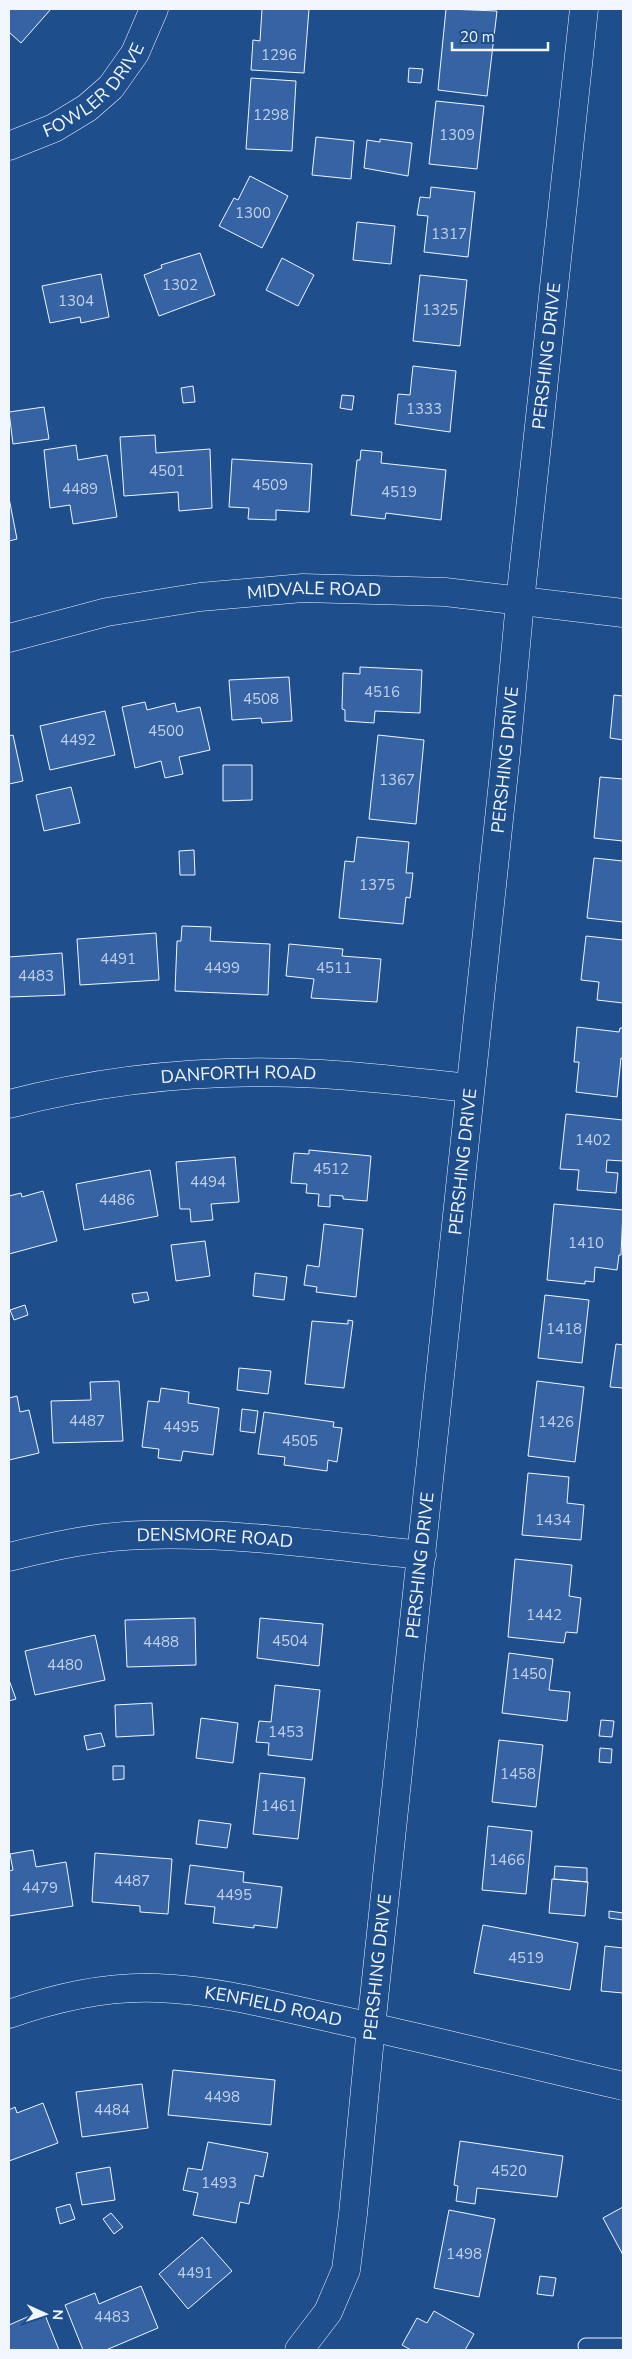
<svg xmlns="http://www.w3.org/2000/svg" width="632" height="2359" font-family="'Nunito Sans',sans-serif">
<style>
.building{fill:#3563a3;stroke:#f2f6ff}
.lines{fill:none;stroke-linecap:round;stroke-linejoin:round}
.lane-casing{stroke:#f2f6ff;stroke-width:17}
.street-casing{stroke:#f2f6ff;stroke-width:29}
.lane{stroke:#1f4e8c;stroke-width:15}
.street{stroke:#1f4e8c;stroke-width:28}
.labels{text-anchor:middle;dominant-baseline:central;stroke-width:4;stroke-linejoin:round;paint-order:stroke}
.number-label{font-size:15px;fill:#c3d1e8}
.street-label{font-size:18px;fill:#f2f6ff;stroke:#1f4e8c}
</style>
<rect width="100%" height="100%" fill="#1f4e8c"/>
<path class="building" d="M9 9H51L21 43 9 32Z
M262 9H309L304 73 251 70 253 40 260 41Z
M446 9 497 11 487 96 438 90Z
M409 68 423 69 421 83 408 82Z
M251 78 296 81 292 151 246 149Z
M436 101 484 106 477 169 429 164Z
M316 137 354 141 351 179 312 175Z
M380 139 412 143 408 176 364 168 367 140 380 142Z
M250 176 288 196 262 248 219 226 234 198 238 200Z
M431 187 475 192 468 257 424 252 428 216 417 215 420 197 430 198Z
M357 222 395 226 391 264 353 260Z
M200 253 215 295 159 316 144 275 162 268 161 265Z
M282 258 314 275 298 306 266 290Z
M101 274 109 317 81 323 80 317 50 323 42 286Z
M420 275 467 280 460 346 413 341Z
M413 366 456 371 450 432 395 424 398 394 410 395Z
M193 386 195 402 183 403 181 388Z
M342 395 354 396 352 410 340 408Z
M44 407 49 439 13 444 9 412Z
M155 435 156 453 210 449 212 508 179 511 178 492 124 496 120 437Z
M76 445 78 460 107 455 117 517 73 524 70 505 50 508 44 450Z
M361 450 382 452 381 463 446 470 441 520 386 513 385 519 351 515 357 460H360Z
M232 459 312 464 309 512 276 510V520L248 519 249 508 229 507Z
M9 498 17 539 9 541Z
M360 667 422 670 420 713 375 711 374 723 345 721V710L342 709 343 673 360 674Z
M289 677 292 721 262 723 261 718 232 720 229 680Z
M614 695 623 696V740L610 738Z
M145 702 147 710 175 703 177 712 200 707 210 750 179 757 183 774 165 778 161 761 135 768 122 707Z
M105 711 115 755 50 770 40 726Z
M13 735 23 781 9 784V736Z
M378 735 424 740 416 824 369 819Z
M223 765H252V800L223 801Z
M600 777 623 779V841L594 838Z
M71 787 80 823 44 831 36 795Z
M357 837 409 842 406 873H413L410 898 406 897 403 924 339 918 345 861 354 862Z
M194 850 195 875H180L179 851Z
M594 858 623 861V922L587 918Z
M182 926 211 927 210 941 270 944 268 995 175 991 177 941H181Z
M156 933 159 980 80 985 77 939Z
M586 936 623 940V1003L597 1000 599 982 581 980Z
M289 944 343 949 342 956 381 959 377 1002 311 998 314 979 286 976Z
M62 953 65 995 9 997V957Z
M577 1027 619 1032 620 1028H623V1059L621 1058 617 1097 576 1092 579 1062H574Z
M566 1114 623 1120V1161L607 1160 606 1172 618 1173 616 1193 577 1190 579 1170 560 1169Z
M309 1150 371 1156 367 1201 343 1199V1196L330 1195V1207L318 1206 319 1194 306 1193 307 1184 291 1183 294 1153 309 1154Z
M235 1157 239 1202 211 1204 213 1220 191 1222 190 1209H180L176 1162Z
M150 1170 158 1216 84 1230 76 1184Z
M43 1191 57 1241 9 1254V1196L21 1193 22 1197Z
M554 1204 623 1210 621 1255H619L617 1270 595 1267 594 1282 585 1281V1284L547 1280Z
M324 1224 363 1229 356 1297 316 1292 317 1287 304 1285 307 1265 319 1267Z
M205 1241 210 1276 176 1281 171 1245Z
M255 1273 287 1277 284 1300 253 1296Z
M147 1292 149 1300 134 1303 132 1294Z
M545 1295 589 1300 582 1363 538 1358Z
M25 1305 28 1315 14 1320 10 1310Z
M348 1320 353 1321 344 1388 305 1384 312 1321 348 1324Z
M616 1344 623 1345V1388L610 1387Z
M239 1368 271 1371 268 1394 237 1390Z
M119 1381 123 1441 53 1443 51 1401 91 1400 90 1382Z
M537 1381 584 1387 575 1462 528 1456Z
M161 1388 189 1392 188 1403 219 1408 213 1455 183 1451 181 1461 158 1458 159 1449 142 1447 148 1401 159 1402Z
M17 1396 20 1412 29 1410 39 1453 9 1460V1398Z
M242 1409 258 1411 255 1433 240 1431Z
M264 1412 334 1422 333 1427 342 1428 337 1462 328 1460 327 1471 284 1465 285 1457 258 1454Z
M528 1473 569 1477 567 1503 584 1505 581 1540 522 1535Z
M515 1559 572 1565 569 1596 581 1598 577 1633 566 1632 564 1643 508 1637Z
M195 1618 196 1665 127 1667 125 1620Z
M260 1618 323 1624 319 1666 257 1658Z
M95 1635 105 1680 35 1695 25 1651Z
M509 1653 553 1659 549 1690 570 1692 567 1721 502 1713Z
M9 1680 16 1699 9 1701Z
M275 1685 320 1690 312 1760 268 1755 269 1743 256 1742 259 1721 271 1722Z
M152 1703 154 1735 116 1737 115 1705Z
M201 1718 238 1723 233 1763 196 1758Z
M601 1720 614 1721 612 1737 599 1736Z
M101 1733 105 1746 87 1750 84 1736Z
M499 1740 543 1745 536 1807 492 1802Z
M600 1748 612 1749 611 1763 599 1762Z
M113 1766H124V1779L113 1780Z
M260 1773 305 1778 298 1839 253 1834Z
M199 1820 231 1824 227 1848 196 1844Z
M488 1826 532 1831 526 1894 482 1890Z
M33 1850 36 1867 66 1862 73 1906 9 1916V1871L13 1870 10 1854Z
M95 1853 172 1859 168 1914 140 1912V1906L92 1902Z
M190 1865 244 1872 243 1882 282 1887 277 1928 254 1925V1928L213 1923 215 1907 185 1904Z
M555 1866 587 1868V1882L554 1879Z
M552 1879 588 1882 585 1916 549 1913Z
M609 1911 623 1913V1920L609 1918Z
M483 1925 578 1943 570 1990 474 1973Z
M605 1946 623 1948V1993L601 1991Z
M173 2070 275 2080 271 2125 168 2115Z
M142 2084 148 2128 82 2137 76 2092Z
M43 2103 58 2143 9 2161V2110L15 2107 17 2113Z
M460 2141 563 2156 557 2197 477 2188 475 2204 456 2201 458 2186 454 2185Z
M208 2142 268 2153 263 2177 255 2175 249 2204 240 2202 236 2223 193 2215 198 2193 183 2190 188 2168 202 2170Z
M110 2167 115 2200 82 2205 76 2173Z
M70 2204 75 2219 60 2224 56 2208Z
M623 2207V2255L603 2218Z
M449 2210 495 2219 479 2297 434 2288Z
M111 2213 123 2227 114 2234 103 2219Z
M202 2237 232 2271 188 2309 159 2274Z
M540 2276 556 2278 553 2296 537 2294Z
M141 2286 158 2328 106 2350H83L65 2305 95 2293 99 2304Z
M43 2310 59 2350H9V2325Z
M434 2311 474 2334 465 2350H411L402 2345 417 2318 427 2323Z"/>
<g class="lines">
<defs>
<path id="lane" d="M586 2346H623"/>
<g id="street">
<path id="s1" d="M9 146 54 128 87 108 111 87 135 53 154 9"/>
<path id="s2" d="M9 638 107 612 200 597 303 588 445 592 623 613"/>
<path id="s3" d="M9 1104C110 1078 217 1068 322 1074 372 1077 421 1083 470 1088"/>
<path id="s4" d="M9 1557C53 1546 98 1536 144 1535 237 1532 329 1546 422 1555"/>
<path id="s5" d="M9 2014C55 1998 108 1986 157 1988 218 1990 280 2007 340 2020 434 2041 529 2064 623 2086"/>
<path id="s6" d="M299 2350 328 2312 346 2270 353 2214 371 2027 506 753 520 602 584 9"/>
</g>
</defs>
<use href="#lane" class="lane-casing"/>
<use href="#street" class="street-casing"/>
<use href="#lane" class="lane"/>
<use href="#street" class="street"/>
</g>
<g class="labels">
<g class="number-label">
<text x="279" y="55">1296</text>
<text x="271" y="115">1298</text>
<text x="457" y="135">1309</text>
<text x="253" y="213">1300</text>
<text x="449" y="234">1317</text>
<text x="180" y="285">1302</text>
<text x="76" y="301">1304</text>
<text x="440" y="310">1325</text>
<text x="424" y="409">1333</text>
<text x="167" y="471">4501</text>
<text x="270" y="485">4509</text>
<text x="80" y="489">4489</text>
<text x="399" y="492">4519</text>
<text x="382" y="692">4516</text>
<text x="261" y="699">4508</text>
<text x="166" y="731">4500</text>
<text x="78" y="740">4492</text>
<text x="397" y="780">1367</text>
<text x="377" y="885">1375</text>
<text x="118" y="959">4491</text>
<text x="222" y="968">4499</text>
<text x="334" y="968">4511</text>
<text x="36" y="976">4483</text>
<text x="593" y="1140">1402</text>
<text x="331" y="1169">4512</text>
<text x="208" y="1182">4494</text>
<text x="117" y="1200">4486</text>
<text x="586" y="1243">1410</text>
<text x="564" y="1329">1418</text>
<text x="87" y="1421">4487</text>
<text x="556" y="1422">1426</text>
<text x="181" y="1427">4495</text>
<text x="300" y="1441">4505</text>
<text x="553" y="1520">1434</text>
<text x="544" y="1615">1442</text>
<text x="290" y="1641">4504</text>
<text x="161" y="1642">4488</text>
<text x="65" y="1665">4480</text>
<text x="529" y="1674">1450</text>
<text x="286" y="1732">1453</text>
<text x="518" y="1774">1458</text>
<text x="279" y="1806">1461</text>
<text x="507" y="1860">1466</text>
<text x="132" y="1881">4487</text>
<text x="40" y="1888">4479</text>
<text x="234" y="1895">4495</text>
<text x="526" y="1958">4519</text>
<text x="222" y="2097">4498</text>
<text x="112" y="2110">4484</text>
<text x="509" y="2171">4520</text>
<text x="219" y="2183">1493</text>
<text x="464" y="2254">1498</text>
<text x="195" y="2273">4491</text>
<text x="112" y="2317">4483</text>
</g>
<g class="street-label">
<text stroke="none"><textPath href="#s1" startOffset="104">FOWLER DRIVE</textPath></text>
<text stroke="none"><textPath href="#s6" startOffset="2018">PERSHING DRIVE</textPath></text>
<text stroke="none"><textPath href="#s2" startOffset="310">MIDVALE ROAD</textPath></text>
<text stroke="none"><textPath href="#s6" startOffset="1612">PERSHING DRIVE</textPath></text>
<text stroke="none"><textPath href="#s3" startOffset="232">DANFORTH ROAD</textPath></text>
<text stroke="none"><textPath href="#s6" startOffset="1208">PERSHING DRIVE</textPath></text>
<text stroke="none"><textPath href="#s4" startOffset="208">DENSMORE ROAD</textPath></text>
<text stroke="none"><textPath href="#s6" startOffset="802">PERSHING DRIVE</textPath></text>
<text stroke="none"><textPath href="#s6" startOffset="398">PERSHING DRIVE</textPath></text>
<text stroke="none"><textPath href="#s5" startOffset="269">KENFIELD ROAD</textPath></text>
</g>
</g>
<rect width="632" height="2359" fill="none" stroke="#f2f6ff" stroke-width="20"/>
<g transform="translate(45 2314) rotate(93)" stroke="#1f4e8c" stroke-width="4" paint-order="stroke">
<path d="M0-4L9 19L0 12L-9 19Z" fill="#f2f6ff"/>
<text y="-8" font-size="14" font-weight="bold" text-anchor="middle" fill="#f2f6ff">N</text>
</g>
<path d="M452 42v8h96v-8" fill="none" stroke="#f2f6ff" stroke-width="2.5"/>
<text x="460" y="42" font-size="15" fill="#f2f6ff" stroke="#1f4e8c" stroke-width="4" paint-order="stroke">20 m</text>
</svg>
